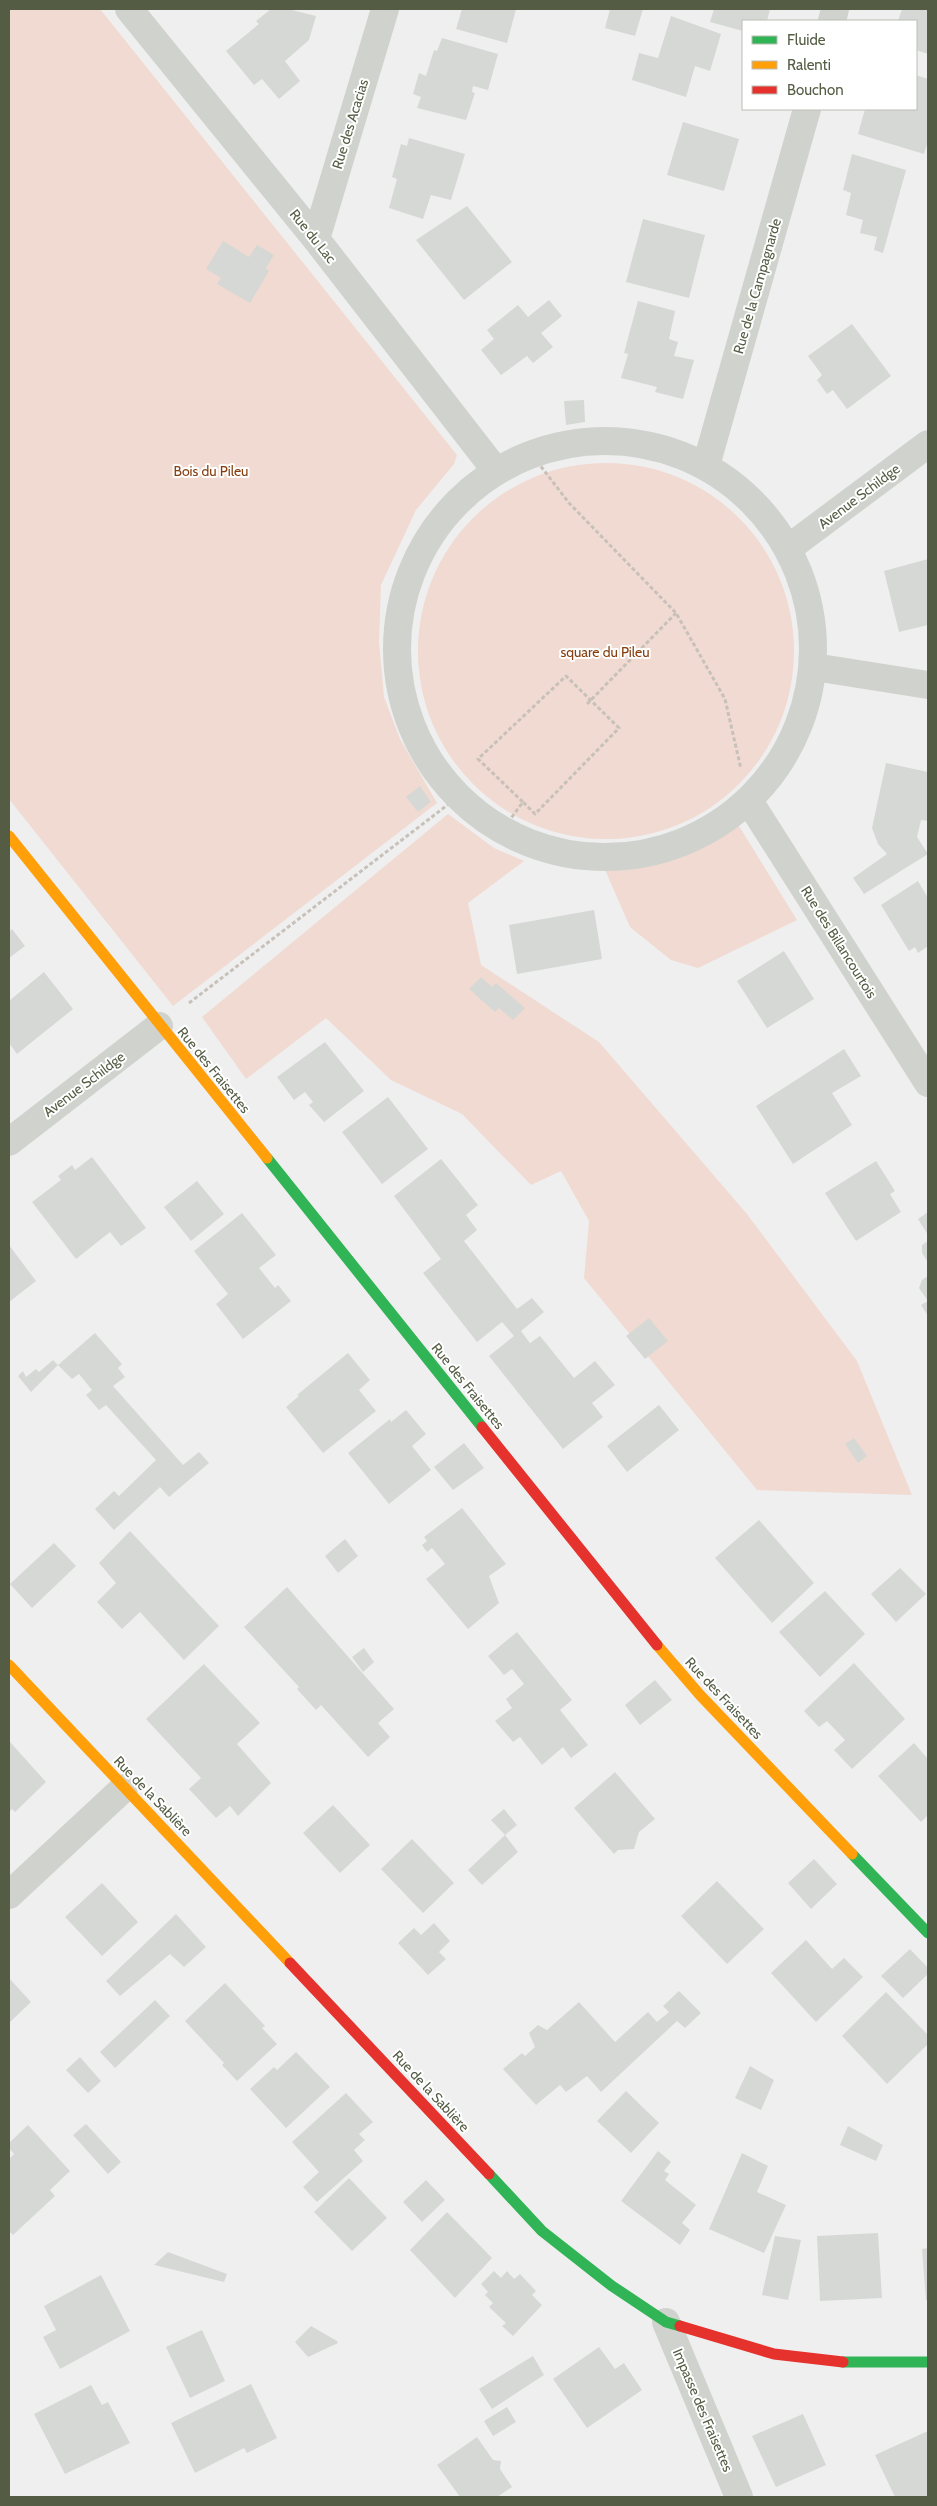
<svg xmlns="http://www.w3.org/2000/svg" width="937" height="2506" font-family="Cabin,sans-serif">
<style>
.green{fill:#f1dad1}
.building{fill:#d6d8d5}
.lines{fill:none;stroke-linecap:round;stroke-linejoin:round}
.path{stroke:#c7c1b9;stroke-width:3;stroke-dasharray:4 2.5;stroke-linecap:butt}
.street{stroke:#d0d3cd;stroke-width:28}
.fast{stroke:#30b455;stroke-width:11}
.slow{stroke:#ff9f0a;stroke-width:11}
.jam{stroke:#e5322d;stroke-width:11}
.labels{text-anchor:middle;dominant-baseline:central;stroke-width:4;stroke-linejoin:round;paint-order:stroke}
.street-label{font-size:14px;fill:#545d44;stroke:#fff}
.park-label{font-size:14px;fill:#863e0e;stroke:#fff}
</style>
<rect width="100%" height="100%" fill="#efeff0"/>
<path class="green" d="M9 9H100L457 455 454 464 416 510 381 585 379 642 384 697 400 739 437 803 173 1006 9 799Z
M418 651a188 188 0 1 1 376 0a188 188 0 1 1-376 0Z
M448 814 494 848 524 861 468 903 481 965 599 1042 747 1214 857 1361 912 1495 757 1490 584 1278 589 1221 561 1171 531 1185 462 1114 391 1080 326 1018 246 1079 202 1017Z
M734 818 797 920 698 968 671 960 630 927 602 863 673 855Z"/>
<path class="building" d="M271 9H288L316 16 309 40 285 61 300 81 279 99 262 79 254 85 226 51 259 24 256 21Z
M462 9H516L507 43 456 29Z
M610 9H643L635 36 605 28Z
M714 9H770L767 21H743V31L710 22Z
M902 9H928V54L916 50V21H898Z
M671 16 721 34 710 71 695 66 686 97 632 80 639 53 658 58Z
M442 38 498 54 488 90 473 86 472 92 475 93 466 120 417 108 421 97 413 94 419 73 426 76 434 50 437 51Z
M916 75 928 79V141L924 154 858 134 865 109H916Z
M683 122 739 139 724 191 667 175Z
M409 138 465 154 451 200 431 195 423 219 389 208 397 179 392 177 401 144 407 146Z
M852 154 906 170 883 253 874 250 877 237 860 233 863 220 846 215 851 193 843 190Z
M467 206 512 262 464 300 416 240Z
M643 219 705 235 689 298 626 282Z
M223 241 249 257 257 245 274 255 266 268 269 271 250 303 217 284 221 278 206 269Z
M549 300 562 316 541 333 553 347 533 363 527 356 501 375 481 350 494 339 487 330 518 305 528 317Z
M638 301 675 311 669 339 678 342 674 356 694 360 683 399 655 392 657 387 621 378 628 354 624 353Z
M852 324 891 376 847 409 833 390 827 394 817 380 822 375 808 356Z
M584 400 585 422 566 425 564 401Z
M928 559V625L899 632 884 571Z
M886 763 928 772V821L921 820 917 837 928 854 864 894 853 878 887 854 878 844 872 828Z
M420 786 431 802 418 812 406 797Z
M918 881 928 898V946L918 953 915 947 909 951 881 905Z
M594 910 602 959 517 974 509 925Z
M12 929 25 946 9 958V932Z
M784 951 814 999 767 1028 737 981Z
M44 972 73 1009 17 1054 9 1043V1001Z
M481 977 492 987 496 983 525 1008 513 1020 499 1008 495 1012 469 989Z
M325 1042 364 1091 324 1122 309 1105 313 1102 305 1092 294 1100 277 1077Z
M844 1049 861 1076 832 1093 852 1125 793 1164 756 1106Z
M388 1097 428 1149 382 1184 342 1132Z
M92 1157 146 1228 121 1246 110 1232 76 1259 32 1202 61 1180 58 1176 72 1165 75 1170Z
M441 1159 478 1205 466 1215 477 1230 464 1241 517 1309 532 1298 544 1312 521 1331 530 1343 540 1336 574 1378 595 1361 615 1385 592 1403 603 1417 563 1449 489 1356 514 1336 502 1322 477 1342 423 1273 441 1259 394 1196Z
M876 1161 895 1191 890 1194 901 1212 856 1241 825 1193Z
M197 1181 224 1214 191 1241 164 1207Z
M928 1212V1235L918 1219Z
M242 1213 276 1255 259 1268 275 1288 278 1285 291 1301 243 1339 216 1304 228 1294 194 1251Z
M928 1241V1262L922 1253V1245Z
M9 1245 36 1281 9 1302Z
M928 1276V1316L921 1305 928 1301 919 1288 922 1280Z
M649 1318 668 1341 645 1359 626 1336Z
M95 1333 122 1364 118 1368 125 1377 113 1386 183 1465 199 1452 209 1463 169 1497 160 1487 114 1530 95 1509 114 1491 119 1496 156 1460 106 1405 99 1410 86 1395 92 1390 79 1374 72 1379 58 1365Z
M348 1353 370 1380 359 1390 376 1411 323 1453 286 1407 299 1396 297 1395Z
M53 1360 58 1365 31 1392 18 1376 23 1371 26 1377 36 1369 39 1372Z
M659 1405 679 1430 627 1472 607 1446Z
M406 1410 426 1434 412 1446 431 1470 389 1504 348 1453 390 1419 391 1422Z
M854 1438 867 1456 858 1463 845 1444Z
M464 1443 484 1468 453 1490 434 1467Z
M462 1508 506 1564 489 1576 499 1603 468 1629 426 1579 445 1564 432 1548 427 1552 422 1545 427 1541 424 1537Z
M759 1520 814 1583 772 1623 715 1558Z
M130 1531 219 1626 184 1660 140 1612 122 1629 97 1602 116 1583 99 1563Z
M345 1539 358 1556 338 1573 325 1556Z
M54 1543 76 1566 32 1608 10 1584Z
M900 1568 926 1594 896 1622 871 1594Z
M287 1587 394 1709 378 1723 390 1737 368 1757 321 1705 316 1710 297 1689 299 1687 244 1627Z
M825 1591 865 1634 820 1677 779 1632Z
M517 1632 572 1700 560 1710 588 1745 571 1758 563 1747 542 1765 520 1737 513 1742 495 1721 512 1708 506 1699 524 1684 512 1669 504 1675 488 1656Z
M364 1648 374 1662 363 1672 352 1657Z
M854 1663 905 1719 852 1769 834 1750 845 1740 827 1721 819 1727 804 1711Z
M204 1664 260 1723 237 1744 271 1783 238 1816 230 1806 216 1818 189 1789 201 1778 146 1719Z
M655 1680 672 1700 640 1725 625 1705Z
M10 1742 46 1782 15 1812 12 1809 9 1812Z
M914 1743 928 1759V1815L921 1822 878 1776Z
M615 1772 655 1819 639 1832 634 1849 618 1850 614 1854 574 1808Z
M333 1805 370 1845 340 1873 303 1833Z
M504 1809 517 1825 505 1835 491 1820Z
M505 1835 518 1852 482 1885 468 1870Z
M412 1839 454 1883 423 1913 381 1869Z
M814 1859 837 1884 811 1909 788 1883Z
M717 1881 764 1929 727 1964 681 1916Z
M102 1883 138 1922 102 1956 65 1917Z
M176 1914 206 1947 184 1967 170 1954 120 1996 106 1981Z
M434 1923 450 1941 439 1952 446 1959 428 1975 398 1943 414 1928 421 1935Z
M806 1940 832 1969 844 1958 863 1977 816 2022 771 1973Z
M910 1949 928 1968V1974L903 1998 881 1976Z
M9 1978 31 2002 9 2023Z
M225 1983 265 2026 262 2028 277 2044 237 2081 222 2065 224 2063 185 2021Z
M679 1991 701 2013 685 2028 677 2021 601 2092 587 2076 566 2092 560 2085 536 2105 503 2069 522 2053 525 2056 535 2047 529 2033 538 2025 547 2030 579 2002 615 2042 648 2012 657 2022 669 2012 663 2006Z
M886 1992 928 2035V2044L887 2084 842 2036Z
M155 2000 170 2016 115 2068 100 2052Z
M296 2052 330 2087 286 2128 250 2089 274 2067 277 2070Z
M80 2057 101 2081 88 2093 66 2070Z
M750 2066 774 2080 761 2110 735 2098Z
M626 2091 659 2123 631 2153 597 2121Z
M346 2093 373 2122 359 2134 365 2140 354 2150 363 2161 317 2202 303 2187 319 2172 292 2142Z
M86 2124 121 2162 108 2174 73 2135Z
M28 2125 70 2171 50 2190 55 2196 13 2235 9 2231V2159L14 2154 9 2148V2143Z
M848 2126 883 2145 876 2161 840 2145Z
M658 2151 671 2162 664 2171 669 2174 665 2180 696 2205 682 2223 690 2230 680 2245 621 2201Z
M742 2153 768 2166 757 2192 786 2205 764 2253 709 2229Z
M349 2178 387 2218 352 2251 314 2212Z
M426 2180 445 2200 422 2222 403 2202Z
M447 2212 492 2258 455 2298 410 2250Z
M878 2233 882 2298 820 2301 817 2236Z
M775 2236 801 2240 788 2300 762 2295Z
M928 2248V2300H926L922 2249Z
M168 2252 227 2274 224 2282 154 2265Z
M494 2271 501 2278 507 2271 514 2279 520 2274 536 2291 532 2295 542 2305 513 2336 502 2326 506 2323 489 2307 493 2303 485 2295 488 2292 481 2284Z
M101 2275 130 2331 60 2369 43 2337 56 2330 44 2306Z
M311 2326 337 2341 338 2343 308 2357 295 2342Z
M202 2330 225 2381 190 2398 166 2347Z
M599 2347 615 2369 624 2363 642 2390 587 2428 553 2379Z
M533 2356 544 2375 492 2409 479 2389Z
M251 2384 277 2438 247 2453 244 2448 195 2473 171 2423Z
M91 2385 102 2405 108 2402 130 2443 65 2474 34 2414Z
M507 2407 516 2422 493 2436 484 2421Z
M803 2414 826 2465 776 2487 752 2436Z
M928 2431V2496L895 2497 875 2455Z
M477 2437 493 2460 501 2461 500 2469 512 2487 497 2497H460L437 2465Z"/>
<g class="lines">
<path class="path" d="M533 456 569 503 676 613 725 699 741 769
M587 704 676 613
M500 833 523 802 535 814 619 728 566 676 478 759 523 802
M189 1003 454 800"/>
<path class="street" d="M129 9 316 239 493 467
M832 21 835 9
M316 239 385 9
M397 649a208 208 0 1 1 416 0a208 208 0 1 1-416 0Z
M707 462 807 109
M790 547 928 444
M814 667 928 685
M749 801 928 1083
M9 1142 159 1026
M9 1895 124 1788
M666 2322 739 2497"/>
<path class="fast" d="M267 1158 482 1427
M852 1854 928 1933
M489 2174 542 2231 612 2286 666 2322 680 2326
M843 2362H928"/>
<path class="slow" d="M9 836 267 1158
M657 1645 700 1695 852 1854
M9 1665 290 1963"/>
<path class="jam" d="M482 1427 657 1645
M290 1963 489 2174
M680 2326 774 2354 843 2362"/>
</g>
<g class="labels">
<g class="street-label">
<text transform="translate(350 124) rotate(-73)">Rue des Acacias</text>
<text transform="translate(313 236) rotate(51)">Rue du Lac</text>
<text transform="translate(757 286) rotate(-74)">Rue de la Campagnarde</text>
<text transform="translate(859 496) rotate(-37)">Avenue Schildge</text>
<text transform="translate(839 942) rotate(58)">Rue des Billancourtois</text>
<text transform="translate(214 1070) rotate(51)">Rue des Fraisettes</text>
<text transform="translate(84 1084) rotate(-37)">Avenue Schildge</text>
<text transform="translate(468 1386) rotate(51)">Rue des Fraisettes</text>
<text transform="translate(724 1698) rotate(47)">Rue des Fraisettes</text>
<text transform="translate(153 1796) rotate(46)">Rue de la Sablière</text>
<text transform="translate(431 2091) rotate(47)">Rue de la Sablière</text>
<text transform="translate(703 2410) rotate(67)">Impasse des Fraisettes</text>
</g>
<g class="park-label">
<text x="211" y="471">Bois du Pileu</text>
<text x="605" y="652">square du Pileu</text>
</g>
</g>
<rect width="937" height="2506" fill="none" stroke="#545d44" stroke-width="20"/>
<rect x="742" y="20" width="175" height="90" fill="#ffffff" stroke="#bbbeb4"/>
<rect x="752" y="36" width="25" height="8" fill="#30b455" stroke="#bbbeb4"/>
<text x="787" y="45" font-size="15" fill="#545d44">Fluide</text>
<rect x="752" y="61" width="25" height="8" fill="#ff9f0a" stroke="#bbbeb4"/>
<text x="787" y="70" font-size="15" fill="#545d44">Ralenti</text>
<rect x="752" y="86" width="25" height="8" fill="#e5322d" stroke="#bbbeb4"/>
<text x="787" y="95" font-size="15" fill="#545d44">Bouchon</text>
</svg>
